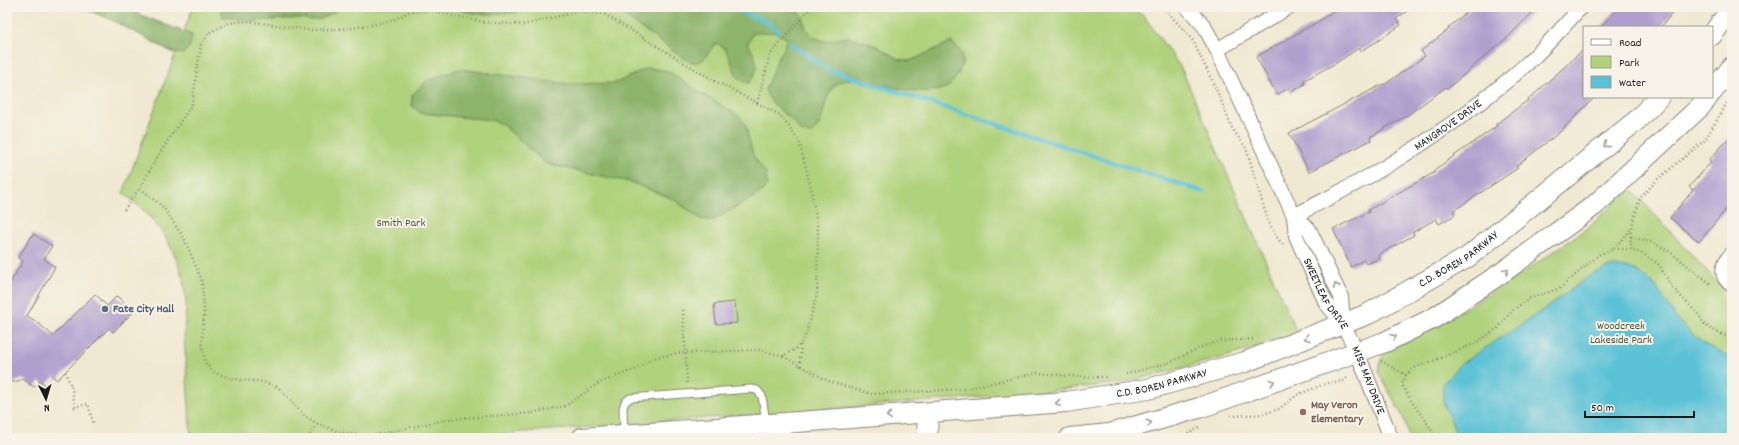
<svg xmlns="http://www.w3.org/2000/svg" width="1739" height="445" font-family="Dekko,sans-serif">
<style>
.green{fill:#b0d27b;stroke:#66774c}
.forest{fill:#8cb46b;stroke:#546844}
.water{fill:#5ac1d6;stroke:#3b6e79}
.lines{fill:none;stroke-linecap:round;stroke-linejoin:round}
.stream{stroke:#5ac1d6;stroke-width:4.5}
.building{fill:#af9fce}
.lane-casing{stroke:#868276;stroke-width:9}
.street-casing{stroke:#868276;stroke-width:16}
.secondary-casing{stroke:#868276;stroke-width:22}
.path{stroke:#868276;stroke-width:2.5;stroke-dasharray:1 3;stroke-linecap:butt}
.lane{stroke:#fff;stroke-width:7}
.street{stroke:#fff;stroke-width:14}
.secondary{stroke:#fff;stroke-width:20}
.oneway{stroke:#999}
.service-dot{fill:#5c6f8a;stroke:#f7f3e8;stroke-width:1.5}
.education-dot{fill:#8d6e63;stroke:#f7f3e8;stroke-width:1.5}
.labels{text-anchor:middle;dominant-baseline:central;stroke-width:4;stroke-linejoin:round;paint-order:stroke}
.street-label{font-size:12px;fill:#1c1c1c;stroke:#f7f3e8}
.park-label{font-size:12px;fill:#485338;stroke:#f7f3e8}
.service-label{font-size:12px;font-weight:bold;fill:#4e5e75;stroke:#f7f3e8;text-anchor:start}
.education-label{font-size:12px;font-weight:bold;fill:#785e54;stroke:#f7f3e8;text-anchor:start}
</style>
<rect width="100%" height="100%" fill="#f7f3e8"/>
<filter id="ink" filterUnits="userSpaceOnUse"><feTurbulence type="fractalNoise" baseFrequency=".025" numOctaves="2"/><feDisplacementMap in="SourceGraphic" scale="8" xChannelSelector="R" yChannelSelector="G"/><feConvolveMatrix kernelMatrix="1 2 1 2 8 2 1 2 1" color-interpolation-filters="sRGB"/></filter>
<filter id="wash" filterUnits="userSpaceOnUse"><feTurbulence type="fractalNoise" baseFrequency=".012" numOctaves="4" result="noise"/><feDisplacementMap in="SourceGraphic" scale="16" xChannelSelector="R" yChannelSelector="G"/><feGaussianBlur stdDeviation="0.9" result="paint"/><feColorMatrix in="noise" values="0 0 0 0 0 0 0 0 0 0 0 0 0 0 0 0 0 1.4 0 .05"/><feComposite in="paint" operator="in"/></filter>
<g filter="url(#wash)">
<rect width="100%" height="100%" fill="#f0e8d0"/>
<path class="green" d="M193 7H1128L1144 16 1181 68 1297 333 1232 355 1123 383 1008 395 447 438H191C189 404 186 369 184 335 184 324 187 313 186 302 183 256 159 219 123 193Z
M1630 188 1716 281 1732 292V438H1409L1404 419 1379 373V368L1384 353 1435 327 1520 275 1590 226Z"/>
<path class="forest" d="M79 7H130L141 15 192 35 190 46 183 54 172 52 108 18Z
M220 7H343L321 19 311 20 300 18 256 21 223 17Z
M453 7H555C521 9 486 22 453 7Z
M611 7 794 8 802 17 806 28 813 37 825 41 848 37 877 46 898 59 910 61 951 42C958 47 965 54 962 64 960 72 952 85 945 88 925 97 890 86 869 82 860 80 851 77 842 81 824 89 826 109 819 125 817 128 813 131 811 134L800 131C791 113 773 111 765 90L778 58 784 49 786 38 775 32 753 33 748 43C757 62 762 66 748 84L738 78 725 48 716 43 702 61 691 63Z
M647 68 669 71 697 91 738 115 745 123 753 155 766 174 767 186 759 194 712 221 701 219 673 199 630 182 546 164 502 124 491 120 421 113 412 106V95L428 80 460 69 569 84 616 83Z"/>
<path class="water" d="M1614 266 1636 270 1655 285 1678 321 1704 344 1732 358V438H1458L1443 402V384L1458 366 1546 308 1592 274Z"/>
<g class="lines">
<path class="stream" d="M729 7 767 22 778 31
M791 44 827 69 1204 192"/>
</g>
<g id="blocks">
<path class="building" d="M1339 7H1413L1396 19 1401 25 1376 42 1361 51 1359 48 1336 63 1303 81 1305 84 1291 92 1289 88 1277 95 1256 57 1319 21Z
M1473 7H1538L1509 36 1447 89 1446 87 1409 114 1370 137 1371 140 1309 172 1289 133 1383 84 1384 85 1425 56 1421 51 1449 29 1448 28Z
M1619 7H1677L1661 27H1601Z
M1584 49V97H1595L1560 132 1516 166 1518 168 1453 211 1455 215 1439 224 1436 219 1413 232 1414 235 1378 255 1380 258 1366 264 1364 260 1351 267 1333 229 1369 212 1368 210 1435 172 1434 170 1497 126 1496 124 1528 100Z
M1732 135V202L1699 242 1670 218 1693 190 1689 187 1711 162 1709 160Z
M33 234 52 246 44 259 55 267 27 316 37 322 53 336 95 294 107 306 117 296 133 312 113 332 109 328 57 380 54 377 46 385 40 381 34 387 23 379 15 382 7 381V288L23 261 18 258Z
M735 302 737 323 716 324 714 304Z"/>
</g>
</g>
<g filter="url(#ink)">
<use href="#blocks" fill-opacity="0" stroke="#868276" stroke-width="1"/>
<g class="lines">
<defs>
<path id="lane" d="M624 434 623 408 625 402 630 398 751 389 757 390 762 396 766 422"/>
<g id="street">
<path id="s1" d="M1187 7 1204 26 1217 50 1294 216 1296 236 1326 303 1343 324 1357 352 1391 438"/>
<path d="M1217 50 1289 7"/>
<path id="s2" d="M1294 216C1326 199 1359 183 1390 164 1433 138 1475 108 1513 76 1538 55 1560 31 1581 7"/>
<path d="M1294 216 1309 229 1341 297 1343 324"/>
<path d="M1732 253C1723 263 1718 276 1732 285"/>
</g>
<g id="secondary">
<path d="M1712 35 1732 8"/>
<path d="M1712 92 1732 67"/>
<path id="s3" d="M582 438 1066 402 1148 389 1245 362 1368 314 1468 257 1637 120 1659 97"/>
<path d="M927 438 928 413"/>
<path d="M1070 438 1109 434 1199 408 1385 342 1434 318 1503 272 1595 205 1700 107 1708 97"/>
</g>
</defs>
<use href="#lane" class="lane-casing"/>
<use href="#street" class="street-casing"/>
<use href="#secondary" class="secondary-casing"/>
<path class="path" d="M1163 7 1192 39 1218 93 1232 128 1246 148 1268 221 1275 235 1284 246
M757 103 770 55 811 7
M124 210 140 188
M1631 237 1652 242 1670 252 1712 285
M1614 249H1631L1645 255 1659 265 1672 287 1698 314 1705 325 1716 332 1732 338
M1631 249V230
M683 310 687 383
M783 356 759 350 679 353 653 358 636 369 599 383 565 406 531 413 449 419 369 436 342 433 318 424 305 416 278 387 263 382 234 379 213 372 205 362 202 343 204 310 202 281 184 238 163 207 140 188 156 159 192 104 201 45 210 32 229 23 247 21 309 30 353 28 376 24 393 20 411 11H432L483 22 523 25 580 11 604 14 713 80 780 115 799 141 811 188 818 230 817 295 805 337 797 348 783 356 828 381 872 394 964 389 1037 373 1085 377H1109
M1381 361 1406 375 1416 367 1441 358 1476 343 1498 328 1512 311 1528 299 1560 288 1600 254 1614 249 1631 229 1640 198 1658 179 1705 140 1727 103
M800 366 801 342
M65 372 72 388 75 407 88 404 94 425
M1126 374 1171 362 1204 346 1221 341 1255 339
M1406 375 1402 384C1410 404 1427 418 1435 438
M1231 416 1263 414 1279 409 1297 395 1327 383 1343 381 1348 377
M307 438 318 424
M1177 438 1184 437 1201 426"/>
<use href="#lane" class="lane"/>
<use href="#street" class="street"/>
<use href="#secondary" class="secondary"/>
</g>
<defs><path id="oneway-chevron" d="M-2-3.5L2.5 0L-2 3.5" fill="none" stroke-width="1.6" stroke-linecap="round" stroke-linejoin="round"/></defs>
<g class="oneway">
<use href="#oneway-chevron" transform="translate(1606 145) rotate(141)"/>
<use href="#oneway-chevron" transform="translate(1506 271) rotate(-35)"/>
<use href="#oneway-chevron" transform="translate(1336 286) rotate(-115)"/>
<use href="#oneway-chevron" transform="translate(1394 337) rotate(-26)"/>
<use href="#oneway-chevron" transform="translate(1307 338) rotate(159)"/>
<use href="#oneway-chevron" transform="translate(1272 382) rotate(-19)"/>
<use href="#oneway-chevron" transform="translate(1058 403) rotate(175)"/>
<use href="#oneway-chevron" transform="translate(889 416) rotate(176)"/>
<use href="#oneway-chevron" transform="translate(1149 423) rotate(-16)"/>
</g>
</g>
<circle class="service-dot" cx="105" cy="309" r="4"/>
<circle class="education-dot" cx="1303" cy="412" r="4"/>
<g class="labels">
<g class="street-label">
<text stroke="none"><textPath href="#s2" startOffset="179">MANGROVE DRIVE</textPath></text>
<text stroke="none"><textPath href="#s3" startOffset="907">C.D. BOREN PARKWAY</textPath></text>
<text stroke="none"><textPath href="#s1" startOffset="321">SWEETLEAF DRIVE</textPath></text>
<text stroke="none"><textPath href="#s1" startOffset="418">MISS MAY DRIVE</textPath></text>
<text stroke="none"><textPath href="#s3" startOffset="583">C.D. BOREN PARKWAY</textPath></text>
</g>
<g class="park-label">
<text x="401" y="223">Smith Park</text>
<text x="1621" y="326">Woodcreek<tspan x="1621" dy="14">Lakeside Park</tspan></text>
</g>
<g class="service-label">
<text x="113" y="309">Fate City Hall</text>
</g>
<g class="education-label">
<text x="1311" y="405">May Veron<tspan x="1311" dy="14">Elementary</tspan></text>
</g>
</g>
<rect width="1739" height="445" fill="none" stroke="#f7f3e8" stroke-width="24"/>
<rect x="1583" y="26" width="130" height="72" fill="#f7f3e8" stroke="#9f9d96"/>
<rect x="1591" y="39" width="20" height="6" fill="#ffffff" stroke="#9f9d96"/>
<text x="1619" y="46" font-size="12" fill="#1c1c1c">Road</text>
<rect x="1591" y="56" width="20" height="12" fill="#b0d27b" stroke="#9f9d96"/>
<text x="1619" y="66" font-size="12" fill="#1c1c1c">Park</text>
<rect x="1591" y="76" width="20" height="12" fill="#5ac1d6" stroke="#9f9d96"/>
<text x="1619" y="86" font-size="12" fill="#1c1c1c">Water</text>
<g transform="translate(46 399) rotate(175)" stroke="#f7f3e8" stroke-width="3" paint-order="stroke">
<path d="M0-3L7 15L0 10L-7 15Z" fill="#1c1c1c"/>
<text y="-6" font-size="11" font-weight="bold" text-anchor="middle" fill="#1c1c1c">N</text>
</g>
<path d="M1585 411v6h109v-6" fill="none" stroke="#1c1c1c" stroke-width="2"/>
<text x="1591" y="411" font-size="12" fill="#1c1c1c" stroke="#f7f3e8" stroke-width="3" paint-order="stroke">50 m</text>
</svg>
